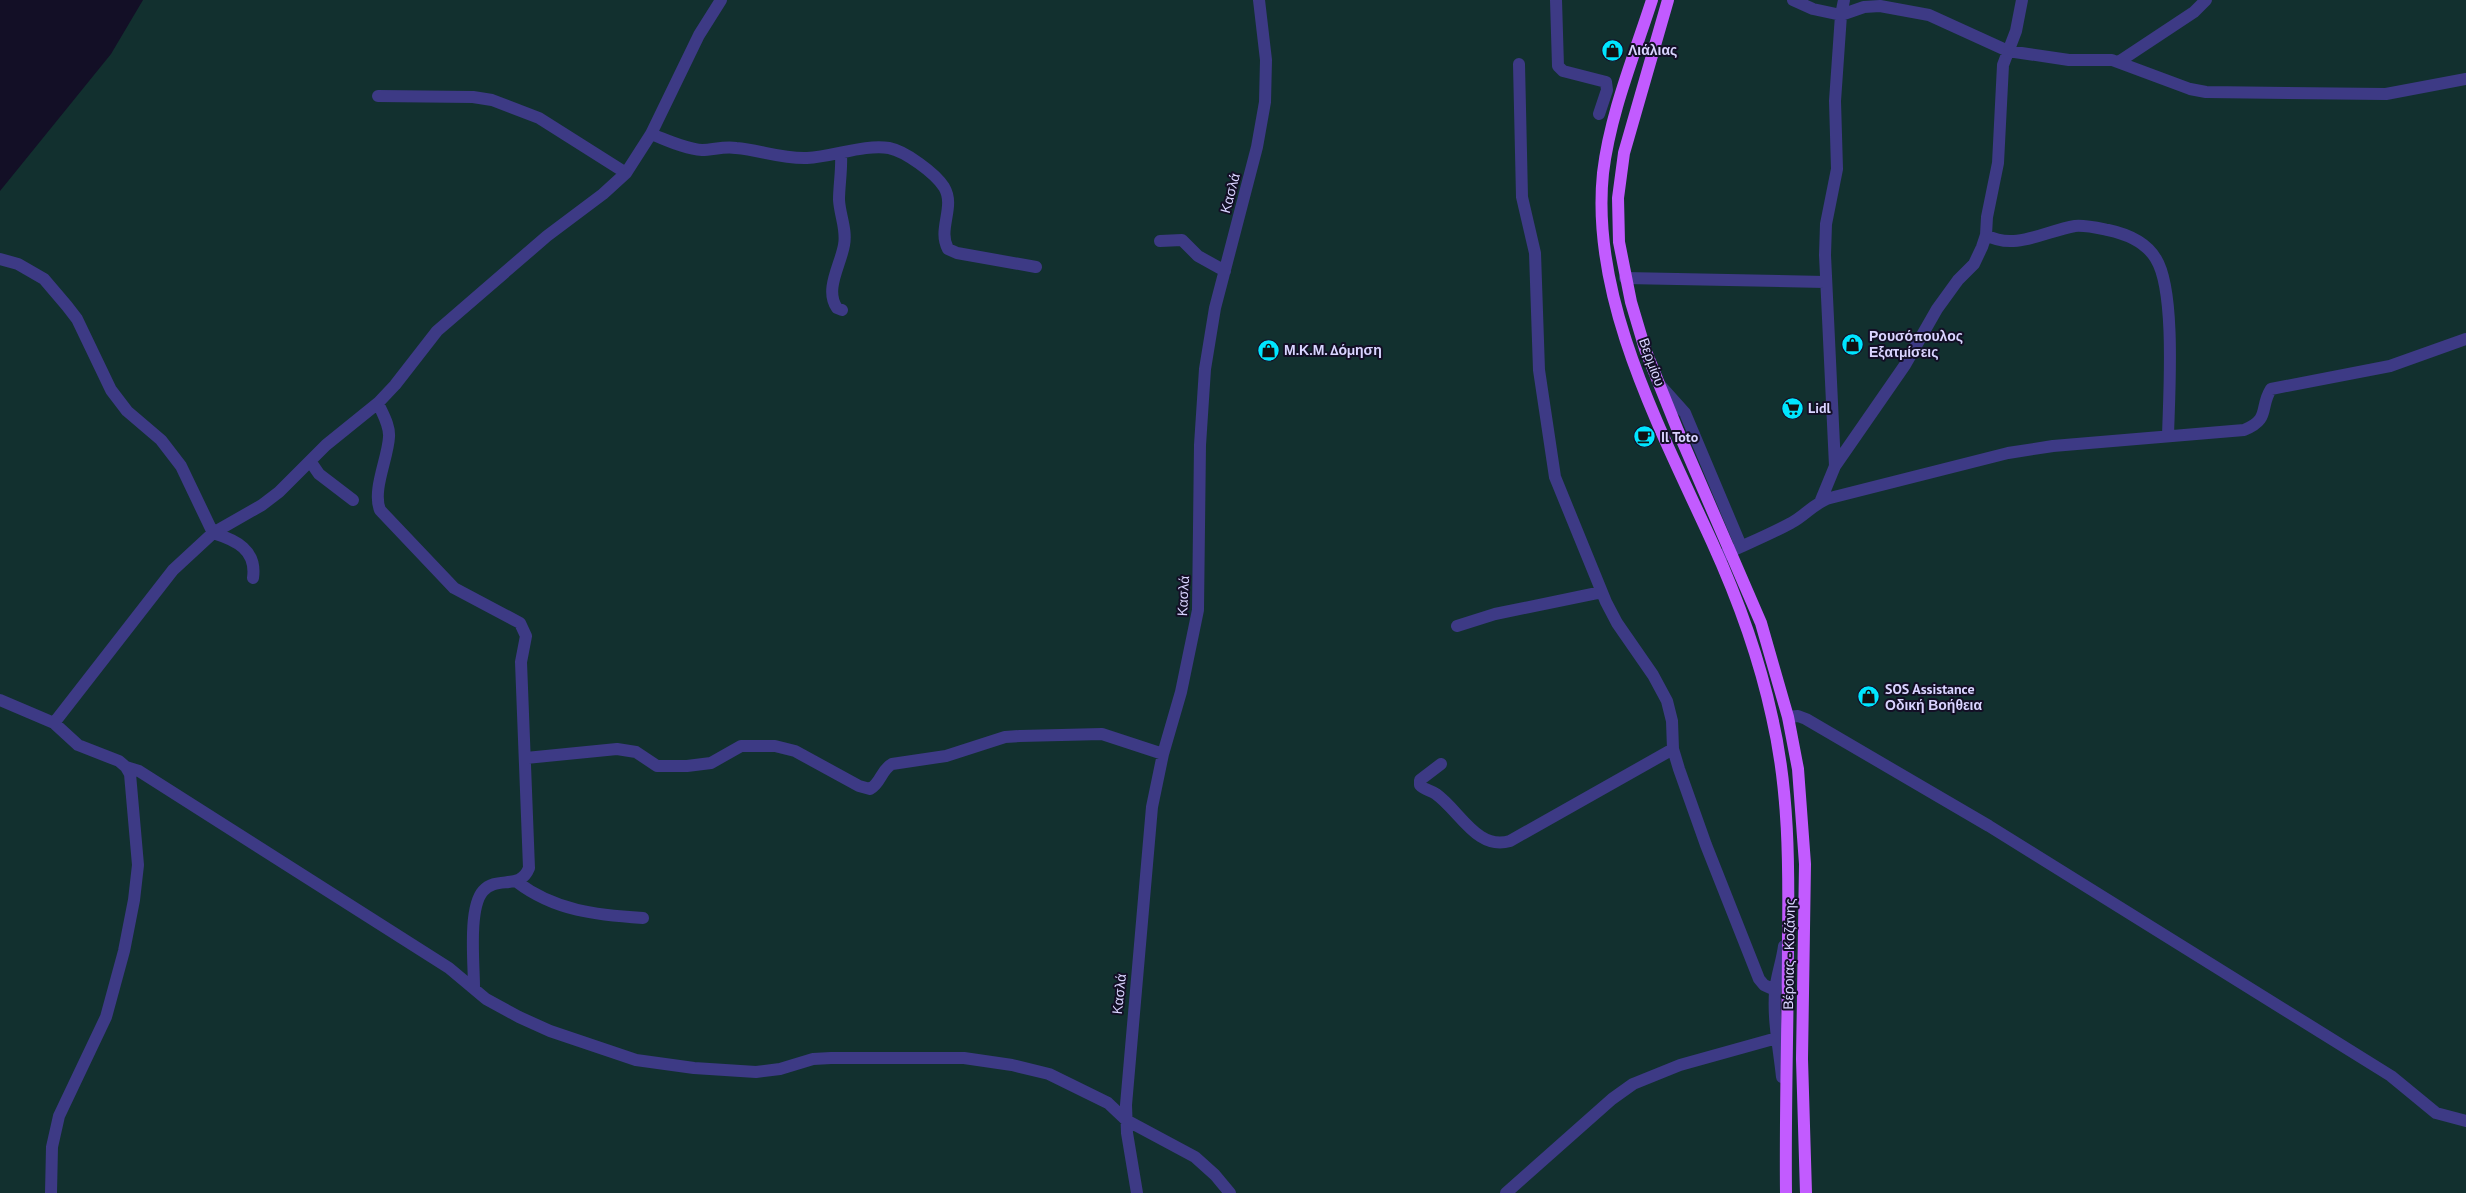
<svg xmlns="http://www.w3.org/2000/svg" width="2466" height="1193" font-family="'PT Sans',sans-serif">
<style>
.green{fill:#12302f}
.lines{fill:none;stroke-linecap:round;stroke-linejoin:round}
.minor{stroke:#3d3a85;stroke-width:12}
.major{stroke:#c25bff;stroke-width:12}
.labels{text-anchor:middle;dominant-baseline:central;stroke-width:4;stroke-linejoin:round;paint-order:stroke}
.poi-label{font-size:14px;font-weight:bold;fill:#d9d4ff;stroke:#130f26;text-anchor:start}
.street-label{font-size:14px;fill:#d9d4ff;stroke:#130f26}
</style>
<rect width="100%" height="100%" fill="#130f26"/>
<path class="green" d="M143 0H2466V1193H0V191L111 54Z"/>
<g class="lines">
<path class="minor" d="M1556 0 1558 66 1563 71 1606 82 1607 90 1599 114
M1793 0 1813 9 1841 15 1864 7 1880 6 1929 15 2008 51 2069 60H2112L2190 89 2206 92 2386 94 2466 79
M2120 61 2194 12 2206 0
M1519 64 1522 197 1535 253 1539 370 1555 477 1606 602 1617 623 1653 675 1667 701 1672 721 1673 749 1679 769 1706 845 1759 979 1764 985 1775 990
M378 96 473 97 492 100 539 118 626 173
M651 134C667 140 685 149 702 150 713 150 724 146 736 148 760 150 782 159 807 158 833 157 864 144 889 148 905 151 935 173 944 187 956 207 937 229 948 249L957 253 1036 267
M841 154C842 170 839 185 839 200 840 216 847 230 844 245 841 264 824 290 837 308L842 310
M1986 235C2015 251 2045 231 2075 226 2085 225 2098 228 2108 230 2127 234 2146 242 2156 259 2176 291 2169 396 2168 436
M1160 241 1182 240 1198 256 1225 271
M0 259 18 264 44 279 67 306 77 319 111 390 127 411 161 440 181 466 213 533C236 540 257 550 253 578
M1625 278 1825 282
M1659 384 1685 413 1741 546
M378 403C382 413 390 425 389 437 388 458 372 490 380 510L454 588 520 623 526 636 521 662 529 868C520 891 497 875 483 891 468 908 474 964 474 987
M310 461 319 474 353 500
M1835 466 1905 365 1937 309 1958 280 1974 264 1982 247 1986 235 1987 217 1998 163 2003 65 2016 31 2022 0
M1821 500 1835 466 1825 255 1826 224 1837 169 1835 101 1841 15 1844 0
M1721 556C1744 545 1769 535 1791 523 1805 516 1815 502 1830 498L2008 453 2053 446 2244 430C2271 419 2259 408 2271 389L2390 366 2466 339
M1457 626 1495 614 1602 592
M0 700 54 723 78 745 119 761 126 767 130 774 138 865 134 900 124 951 106 1017 59 1116 52 1147 51 1193
M1788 717 1798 716 1806 719 1989 826 2391 1076 2436 1113 2466 1121
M54 723 173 570 213 533 262 505 279 492 326 445 378 403 395 385 437 331 547 236 603 194 626 173 651 134 699 35 721 0
M526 758 617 749 636 752 657 766H687L711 763 741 746H775L795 751 859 786 870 789C881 783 881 770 892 764L946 756 1005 737 1020 736 1102 734 1163 754
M1441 764 1420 780V785C1424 790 1431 790 1436 794 1460 811 1477 851 1510 841L1673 749
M126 767 139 771 449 968 486 999 519 1017 550 1031 636 1060 694 1068 756 1072 780 1069 813 1059 831 1058H964L1012 1065 1049 1074 1108 1103 1126 1120 1195 1157 1215 1175 1230 1193
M517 882C555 911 597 915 643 918
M1782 1077C1779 1048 1773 1021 1775 992 1776 977 1782 962 1784 946
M1137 1193 1127 1133 1126 1105 1152 807 1163 754 1181 692 1198 610 1200 445 1205 369 1215 308 1257 147 1265 102 1266 60 1259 0
M1506 1193 1612 1099 1633 1084 1680 1065 1777 1038"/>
<path class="major" d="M1652 0C1634 56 1610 114 1603 173 1590 299 1661 430 1712 542 1738 599 1759 657 1772 717 1789 790 1789 866 1788 939 1788 1024 1785 1108 1786 1193
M1668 0 1624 153 1618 198 1619 242 1631 302 1645 349 1678 431 1761 623 1788 717 1798 769 1805 864 1802 1059 1806 1193"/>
</g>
<defs>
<symbol id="shop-disc" viewBox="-11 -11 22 22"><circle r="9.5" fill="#00e5ff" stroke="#130f26"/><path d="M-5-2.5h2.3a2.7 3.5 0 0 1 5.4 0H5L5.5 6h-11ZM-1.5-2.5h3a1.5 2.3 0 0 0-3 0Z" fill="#111"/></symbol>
<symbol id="supermarket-disc" viewBox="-11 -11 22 22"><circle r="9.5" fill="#00e5ff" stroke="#130f26"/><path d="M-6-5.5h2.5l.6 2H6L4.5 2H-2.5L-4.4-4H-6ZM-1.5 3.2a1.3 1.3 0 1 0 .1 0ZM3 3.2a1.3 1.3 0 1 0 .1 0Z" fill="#111"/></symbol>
<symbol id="cafe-disc" viewBox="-11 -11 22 22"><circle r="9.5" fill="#00e5ff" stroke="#130f26"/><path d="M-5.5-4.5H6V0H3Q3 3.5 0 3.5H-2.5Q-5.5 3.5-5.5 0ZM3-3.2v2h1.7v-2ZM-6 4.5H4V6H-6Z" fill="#111"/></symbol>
</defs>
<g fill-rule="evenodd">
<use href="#shop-disc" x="1600" y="38" width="25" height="25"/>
<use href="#shop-disc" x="1840" y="332" width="25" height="25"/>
<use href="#shop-disc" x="1256" y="338" width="25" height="25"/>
<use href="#supermarket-disc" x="1780" y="396" width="25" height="25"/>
<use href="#cafe-disc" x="1632" y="424" width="25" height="25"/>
<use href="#shop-disc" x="1856" y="684" width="25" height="25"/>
</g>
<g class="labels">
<g class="poi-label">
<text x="1628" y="50">Λιάλιας</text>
<text x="1869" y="336">Ρουσόπουλος<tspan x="1869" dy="16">Εξατμίσεις</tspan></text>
<text x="1284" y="350">Μ.Κ.Μ. Δόμηση</text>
<text x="1808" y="408">Lidl</text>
<text x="1661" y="437">Il Toto</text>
<text x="1885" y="689">SOS Assistance<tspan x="1885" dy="16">Οδική Βοήθεια</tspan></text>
</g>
<g class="street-label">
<text transform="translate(1230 193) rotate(-75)">Κασλά</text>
<text transform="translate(1652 362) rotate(70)">Βερμίου</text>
<text transform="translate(1183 596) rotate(-87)">Κασλά</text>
<text transform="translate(1789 954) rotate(-89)">Βέροιας - Κοζάνης</text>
<text transform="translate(1119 994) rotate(-84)">Κασλά</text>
</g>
</g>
</svg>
